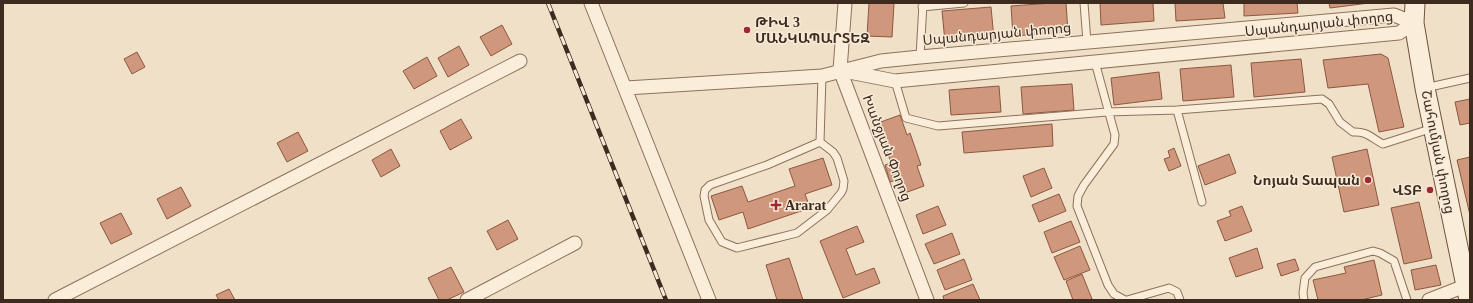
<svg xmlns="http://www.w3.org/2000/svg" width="1473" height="303" font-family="'Times New Roman','Noto Sans Armenian',serif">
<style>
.building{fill:#cf977c;stroke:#8d5740}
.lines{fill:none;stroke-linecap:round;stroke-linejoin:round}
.service-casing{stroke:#8d715b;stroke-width:9}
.minor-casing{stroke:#8d715b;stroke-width:15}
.secondary-casing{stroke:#6f523f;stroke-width:21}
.service{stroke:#faeedb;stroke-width:7}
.minor{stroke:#faeedb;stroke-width:13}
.secondary{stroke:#faeedb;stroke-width:19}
.rail-casing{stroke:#3d2b20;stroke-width:4.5}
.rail{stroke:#f7ebd7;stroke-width:3;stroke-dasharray:9;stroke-linecap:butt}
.poi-dot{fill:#9e2936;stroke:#f7ebd7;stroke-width:1.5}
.labels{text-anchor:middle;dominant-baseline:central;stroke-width:3;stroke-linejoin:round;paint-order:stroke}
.poi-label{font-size:14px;font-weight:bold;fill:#3d2b20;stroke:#f7ebd7;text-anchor:start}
.street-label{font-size:14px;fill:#3d2b20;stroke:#f7ebd7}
</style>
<rect width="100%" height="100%" fill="#f0e0c7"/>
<path class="building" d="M869 3H894L892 37 867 36Z
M1052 3H1066L1068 32 1013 36 1011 6Z
M1100 3H1153L1154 21 1101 25Z
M1175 3H1223L1225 18 1176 21Z
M1244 3H1297L1298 13 1244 16Z
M1329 3H1369L1330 8Z
M991 7 994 39 945 42 942 11Z
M502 25 512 44 491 56 480 37Z
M459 46 469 65 448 77 438 58Z
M137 52 145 67 132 74 124 59Z
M1381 54 1388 58 1404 127 1379 132 1368 84 1328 88 1323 60Z
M427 57 437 76 414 89 403 71Z
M1301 59 1305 92 1254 97 1251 63Z
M1231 65 1234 97 1183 101 1180 69Z
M1159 72 1162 99 1114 105 1111 78Z
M1072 84 1074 110 1023 114 1021 87Z
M999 86 1001 112 951 115 949 90Z
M1470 99V123L1460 125 1455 102Z
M900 115 907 135 910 133 921 165 917 166 924 186 902 194 897 180 890 182 885 165 891 163 878 123Z
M461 119 472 138 450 150 440 131Z
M1052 124 1053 146 964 153 962 132Z
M298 132 308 151 287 162 277 143Z
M1174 148 1181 166 1169 171 1164 159 1170 157 1168 151Z
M391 149 400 166 381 177 372 160Z
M1367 149 1379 205 1344 212 1332 157Z
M1229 154 1236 173 1205 185 1198 166Z
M1470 157V215L1457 160Z
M823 158 832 185 805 194 810 208 748 229 743 212 719 220 711 196 742 186 748 202 795 186 789 169Z
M1044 168 1052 188 1031 197 1023 176Z
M181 187 191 206 167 219 157 199Z
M1059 194 1066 211 1039 222 1032 205Z
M1419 202 1432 258 1404 264 1391 208Z
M938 206 946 225 923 234 916 215Z
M1242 206 1252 231 1225 241 1217 221 1231 216 1229 211Z
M121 213 132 234 111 244 100 223Z
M508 220 518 239 497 250 487 231Z
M1071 221 1080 242 1052 253 1044 232Z
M857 226 864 242 846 249 856 275 874 268 880 283 843 298 820 241Z
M952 233 960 254 934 264 925 244Z
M1080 246 1090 270 1064 280 1054 257Z
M1257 248 1263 268 1236 277 1229 258Z
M789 258 803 300H777L766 265Z
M964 259 972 280 945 290 937 270Z
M1295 259 1299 270 1281 276 1277 264Z
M1374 260 1382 295 1361 300H1318L1313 280 1346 273 1344 267Z
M1436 265 1441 285 1415 290 1411 270Z
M451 267 464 292 447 300H439L428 278Z
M1082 274 1092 299 1088 300H1073L1066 281Z
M973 284 980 300H944L943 296Z
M229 289 235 300H219L216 295Z"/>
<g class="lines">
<defs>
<path id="service" d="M1084 3 1087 42
M922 7 964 3
M920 57 923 3
M1095 62 1115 135 1114 144 1084 185 1078 196 1077 206 1108 285 1114 294 1125 300
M895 81 906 118 938 126 1107 112 1177 110 1322 99 1329 104 1340 122 1353 132C1367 131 1371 138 1383 144L1433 128
M1425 88 1470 78
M1177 110 1202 202
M820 142 833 152 837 158 844 181 843 189 841 193 827 210 797 233 737 248 722 242 709 220 704 196 705 190 710 185 767 165 820 142 822 76
M1127 300 1169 288 1177 292 1180 300
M1304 300 1303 293 1305 278 1315 267 1373 251 1380 253 1394 261 1407 300"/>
<path id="minor" d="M591 3 709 300
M845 3 840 70 927 300
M844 71 895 81 1399 33 1414 23
M626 88 822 76 881 61 920 57 1394 15 1414 23
M55 300 520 61
M467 300 575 243
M1429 300 1470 284"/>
<path id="secondary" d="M1415 3 1414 23 1425 88 1469 300"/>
</defs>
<use href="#service" class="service-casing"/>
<use href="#minor" class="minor-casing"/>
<use href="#secondary" class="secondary-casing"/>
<use href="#service" class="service"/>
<use href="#minor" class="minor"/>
<use href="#secondary" class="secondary"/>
<defs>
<path id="rail" d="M548 3 666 300"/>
</defs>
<use href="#rail" class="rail-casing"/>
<use href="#rail" class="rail"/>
</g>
<g class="poi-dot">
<circle cx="747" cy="30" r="4"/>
<circle cx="1368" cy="180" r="4"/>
<circle cx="1430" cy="190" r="4"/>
<path d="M774 199h4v4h4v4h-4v4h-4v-4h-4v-4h4z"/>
</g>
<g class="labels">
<g class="poi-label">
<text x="755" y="22">ԹԻՎ 3<tspan x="755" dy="16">ՄԱՆԿԱՊԱՐՏԵԶ</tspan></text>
<text x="1360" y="180" text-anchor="end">Նոյան Տապան</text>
<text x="1422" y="190" text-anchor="end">ՎՏԲ</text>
<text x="785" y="205">Ararat</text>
</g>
<g class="street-label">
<text transform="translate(1319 24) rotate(-6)">Սպանդարյան փողոց</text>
<text transform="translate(997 34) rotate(-5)">Սպանդարյան փողոց</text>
<text transform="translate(887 148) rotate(69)">Խանջյան Փողոց</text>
<text transform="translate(1438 152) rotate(79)">Շահումյան փողոց</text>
</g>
</g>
<rect width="1473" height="303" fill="none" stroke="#3d2b20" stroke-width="8"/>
</svg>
